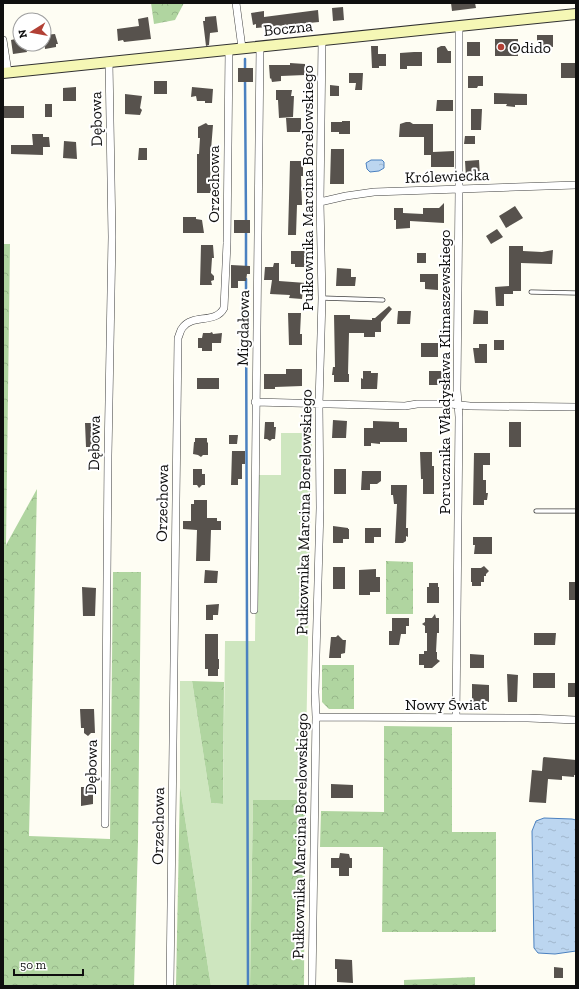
<svg xmlns="http://www.w3.org/2000/svg" width="579" height="989" font-family="'Zilla Slab',serif">
<style>
.grass{fill:#cee6bf}
.forest{fill:url(#forest-crowns)}
.water{fill:url(#water-ripples);stroke:#4b81c0}
.lines{fill:none;stroke-linecap:round;stroke-linejoin:round}
.stream{stroke:#4b81c0;stroke-width:2.5}
.building{fill:#57524d}
.lane-casing{stroke:#424242;stroke-width:5}
.street-casing{stroke:#424242;stroke-width:8}
.secondary-casing{stroke:#313131;stroke-width:12}
.lane{stroke:#fff;stroke-width:3.5}
.street{stroke:#fff;stroke-width:7}
.secondary{stroke:#f5f7b5;stroke-width:10}
.poi-dot{fill:#b24035;stroke:#fff;stroke-width:1.5}
.labels{text-anchor:middle;dominant-baseline:central;stroke-width:4;stroke-linejoin:round;paint-order:stroke}
.street-label{font-size:16px;fill:#0f0f0f;stroke:#fff}
.poi-label{font-size:16px;fill:#0f0f0f;stroke:#fff;text-anchor:start}
</style>
<defs>
<pattern id="forest-crowns" width="20" height="18" patternUnits="userSpaceOnUse"><rect width="20" height="18" fill="#b0d5a0"/><path d="M2 6a3 3 0 1 1 6 0M12 15a3 3 0 1 1 6 0" fill="none" stroke="#96b689"/></pattern>
<pattern id="water-ripples" width="26" height="14" patternUnits="userSpaceOnUse"><rect width="26" height="14" fill="#bcd6f0"/><path d="M2 4q2-2 4 0t4 0M15 11q2-2 4 0t4 0" fill="none" stroke="#a0b6cd"/></pattern>
</defs>
<rect width="100%" height="100%" fill="#fefdf3"/>
<path class="grass" d="M281 433H312L305 800H253L250 986H211L180 786V681H192L211 803 223 804 225 641H255L257 475H281Z"/>
<path class="forest" d="M151 3H184L175 20 154 24Z
M3 244H10L6 545 37 489 29 836 110 839 113 572H141L138 842 134 986H3Z
M386 561 413 562V614H386Z
M322 665H354V709H329L322 702Z
M192 681 224 682 223 804 211 803Z
M384 726 452 727V832H496V932H382L383 847H320L321 811 384 812Z
M180 786 211 986H176Z
M253 800H305L304 986H250Z
M475 977V986H404V980Z"/>
<path class="water" d="M371 160H382L384 162V168L379 171 370 172 367 169 366 163Z
M544 818 572 819 576 820V951L555 954 538 953 534 948 532 831 536 821Z"/>
<g class="lines">
<path class="stream" d="M245 59V70
M245 79 246 222
M246 231V268
M246 279 248 986"/>
</g>
<path class="building" d="M451 3H475L476 8 452 11Z
M343 7 344 20 333 21 332 8Z
M318 10 319 22 256 28V24L253 25 251 13 264 11V17Z
M216 16 218 32 210 33 209 45 206 46 203 21H205V17Z
M148 17 151 39 124 42 123 40 118 41 117 29 139 26 138 19Z
M55 34 58 44H56V47L45 49 44 35Z
M537 35H553V47L537 46Z
M20 38V44H25L27 52 13 54 11 40Z
M495 39H518V56H495Z
M467 42H480V56H467Z
M371 46H378V54H386V66H379V68H372Z
M441 46H445L448 51H451V63H437V48Z
M414 52H422V66H407V69H400V53Z
M290 63 305 64V75L281 76V81L272 82 271 78 270 79 269 65H290Z
M561 63H576V78H561Z
M238 68H253V82H238Z
M349 73H363L362 90H355L356 83H349Z
M468 76H483V86H478L477 88H468Z
M154 81H167V94H154Z
M330 85 339 86V96H330Z
M76 87V101H63V88Z
M192 87 213 89 212 103H205V101H197L196 96 191 97Z
M276 90H292L291 96H294L293 117 279 118 278 100H276Z
M494 93 527 94V105H515V107L506 106 507 104H494Z
M125 94 142 96 140 108 142 110 140 115 125 114Z
M437 100H453V111H436Z
M45 104H52V117H45Z
M3 106H24V118H3Z
M471 109H482L481 130H471Z
M286 118H301V132H287Z
M342 121H350V134H339V132H331V122H342Z
M406 122H410L413 124H433V152L454 151V167H431V155H424V137H399L400 124Z
M206 123 208 125H213L210 162 211 193H197V154H199L200 138H198V127Z
M32 134H43V137H49L50 147H43V155L11 154V145H33Z
M465 136H475V144H464Z
M64 141 76 142 77 159 63 158Z
M139 148H147V160H138Z
M331 149H344V184H330Z
M479 160 480 177H466L465 161Z
M290 161H303V176H301L302 205H297L296 235H288Z
M444 203V223L410 221V228L396 229V220H394V208H403V213L423 214V208H439Z
M515 206 523 218 506 228 499 216Z
M183 217H196V219L202 220 204 233H183Z
M234 220H250V233H234Z
M497 229 503 237 491 244 486 236Z
M201 245H213L214 258H212L211 273 214 276V280L211 281 212 285H200Z
M509 246H523V251L542 252 553 250 552 264 521 263V291H513V294H504V306H496L495 287 509 286Z
M291 251H306V267H295V264H291Z
M417 253H426V263H417Z
M274 263H279V281L306 283 305 290 303 289 302 299 289 298 290 295 270 294 272 280H264L265 267H273Z
M231 265 250 266V274H247L246 281H238V288H231Z
M337 268 351 269V277H356L355 286H336Z
M420 274H438V290L425 289V282H420Z
M389 306 392 309 381 322V332H375V337H364V333H349L348 374H349V382H334V375H332L333 367H335L334 315H350V319L372 320V318H375Z
M474 310 488 311V324H473Z
M398 311H411L410 324H397Z
M288 313H301L300 334H302V345H289Z
M212 332 213 334 222 333 221 343H212V351H202V348H198V338H202L203 333H210Z
M494 340H504V350H494Z
M421 343H438V357H421Z
M479 344H487V363H475L473 348H479Z
M286 369H302V386L275 387V389H264V374H286Z
M363 371H371V373H378L377 389H361V378L363 379Z
M429 371H443V385H429Z
M197 378H219V389H197Z
M333 420 347 421 346 438H332Z
M373 421 399 422V428H407V442H380V444L371 443V446H364V428H373Z
M265 422H274V427H276L275 439H272L270 441 267 439H264Z
M509 422H521V447H509Z
M85 423H94V435H98V445L94 444V447H86Z
M229 435H238L237 444H229Z
M195 438H207V442L208 443V455H203L201 457 198 455 193 454 194 442H195Z
M232 451H245V464H242V479H238V485H231Z
M420 452H432V466H434V494H423V479H421Z
M474 453H490V465H483V480H486V493H488L487 500H484V505H473Z
M193 469H202V474H205V485H202L199 488 197 485H193Z
M334 469H346V494H334Z
M362 471H381V481L377 484H370V490H361Z
M391 485H407L406 528H408V537L406 536V541L403 543H395L397 504H394L393 495H391Z
M194 500H207V518H217V521H221V530H211L210 561H196L197 530 183 529V521H191V504H194Z
M333 526 348 528V529H349V539H343V543H333Z
M365 528H381V537H374V543H365Z
M473 537H492V554H474L475 545H473Z
M484 566 489 571 486 574V576H484V582H481V586H472V582H471V568H481Z
M333 567H345V589H333Z
M376 569V577H380V592H370V595H359V570Z
M205 570 218 571 217 583H204Z
M569 582H576V600H569Z
M429 583H438V587H439V603H427V587H429Z
M82 587 96 588 95 616H83Z
M219 604 218 615H213V620H206V605Z
M435 614 436 618H439V633H437L436 652H437V659L440 661 432 668H424V665H419V654H424V651H427V633H425V626L422 624 425 622V618H432Z
M392 618H409V626H406V634H401L399 645H389V631H392Z
M534 633H556L555 645H534Z
M205 634H218V659H219V669H218V676H208V669H205Z
M338 635 343 640H346L345 653 341 654V658H329L331 637H336Z
M470 654 484 655V668H470Z
M533 673H555V688H533Z
M507 674 518 675 517 702H508Z
M568 683H576V697H568Z
M472 684 489 685V702H472Z
M80 709H94L95 733H91L88 736 84 733V728H81Z
M544 757 576 760V775H574V777L562 776V780L548 779 546 803 529 802 532 770 542 771 543 758Z
M331 784 353 785V798H331Z
M81 787H93V804L81 806Z
M340 853 349 854 350 858H352V868H349V876H339V868H331V858H339Z
M335 959 352 960 353 983 337 982V969H335Z
M554 967 563 968V978H554Z"/>
<g class="lines">
<defs>
<path id="lane" d="M531 292 576 293
M322 298 383 300
M536 511H576"/>
<path id="street" d="M236 3 242 48
M3 40 8 72
M320 202 346 196 374 192 576 185
M255 402 405 406 417 404H450L470 406 576 407
M254 610 260 46
M316 717 528 718 576 720
M456 718 459 417 457 390 459 189V27
M105 824 108 456 112 237 109 62
M312 984 316 717 315 692 320 508 319 404 322 298 320 202 322 40
M170 986 178 338C180 334 180 330 183 327 193 314 216 324 224 308L227 243 229 49"/>
<path id="secondary" d="M3 73 576 14"/>
</defs>
<use href="#lane" class="lane-casing"/>
<use href="#street" class="street-casing"/>
<use href="#secondary" class="secondary-casing"/>
<use href="#lane" class="lane"/>
<use href="#street" class="street"/>
<use href="#secondary" class="secondary"/>
</g>
<circle class="poi-dot" cx="501" cy="47" r="4"/>
<g class="labels">
<g class="street-label">
<text transform="translate(288 28) rotate(-6)">Boczna</text>
<text transform="translate(96 119) rotate(-91)">Dębowa</text>
<text transform="translate(447 176) rotate(-2)">Królewiecka</text>
<text transform="translate(213 184) rotate(-90)">Orzechowa</text>
<text transform="translate(307 188) rotate(-90)">Pułkownika Marcina Borelowskiego</text>
<text transform="translate(243 328) rotate(-89)">Migdałowa</text>
<text transform="translate(444 372) rotate(-90)">Porucznika Władysława Klimaszewskiego</text>
<text transform="translate(94 443) rotate(-89)">Dębowa</text>
<text transform="translate(162 503) rotate(-89)">Orzechowa</text>
<text transform="translate(304 512) rotate(-89)">Pułkownika Marcina Borelowskiego</text>
<text x="446" y="704">Nowy Świat</text>
<text transform="translate(91 767) rotate(-89)">Dębowa</text>
<text transform="translate(158 826) rotate(-89)">Orzechowa</text>
<text transform="translate(300 836) rotate(-89)">Pułkownika Marcina Borelowskiego</text>
</g>
<g class="poi-label">
<text x="509" y="47">Odido</text>
</g>
</g>
<rect width="579" height="989" fill="none" stroke="#0f0f0f" stroke-width="8"/>
<g transform="translate(32 32) rotate(259)"><circle r="19" fill="#ffffff" stroke="#9f9f9f"/>
<path d="M0-3L7 15L0 10L-7 15Z" fill="#b24035"/>
<text y="-6" font-size="11" font-weight="bold" text-anchor="middle" fill="#0f0f0f">N</text>
</g>
<path d="M14 969v6h69v-6" fill="none" stroke="#0f0f0f" stroke-width="2"/>
<text x="20" y="969" font-size="12" fill="#0f0f0f" stroke="#ffffff" stroke-width="3" paint-order="stroke">50 m</text>
</svg>
